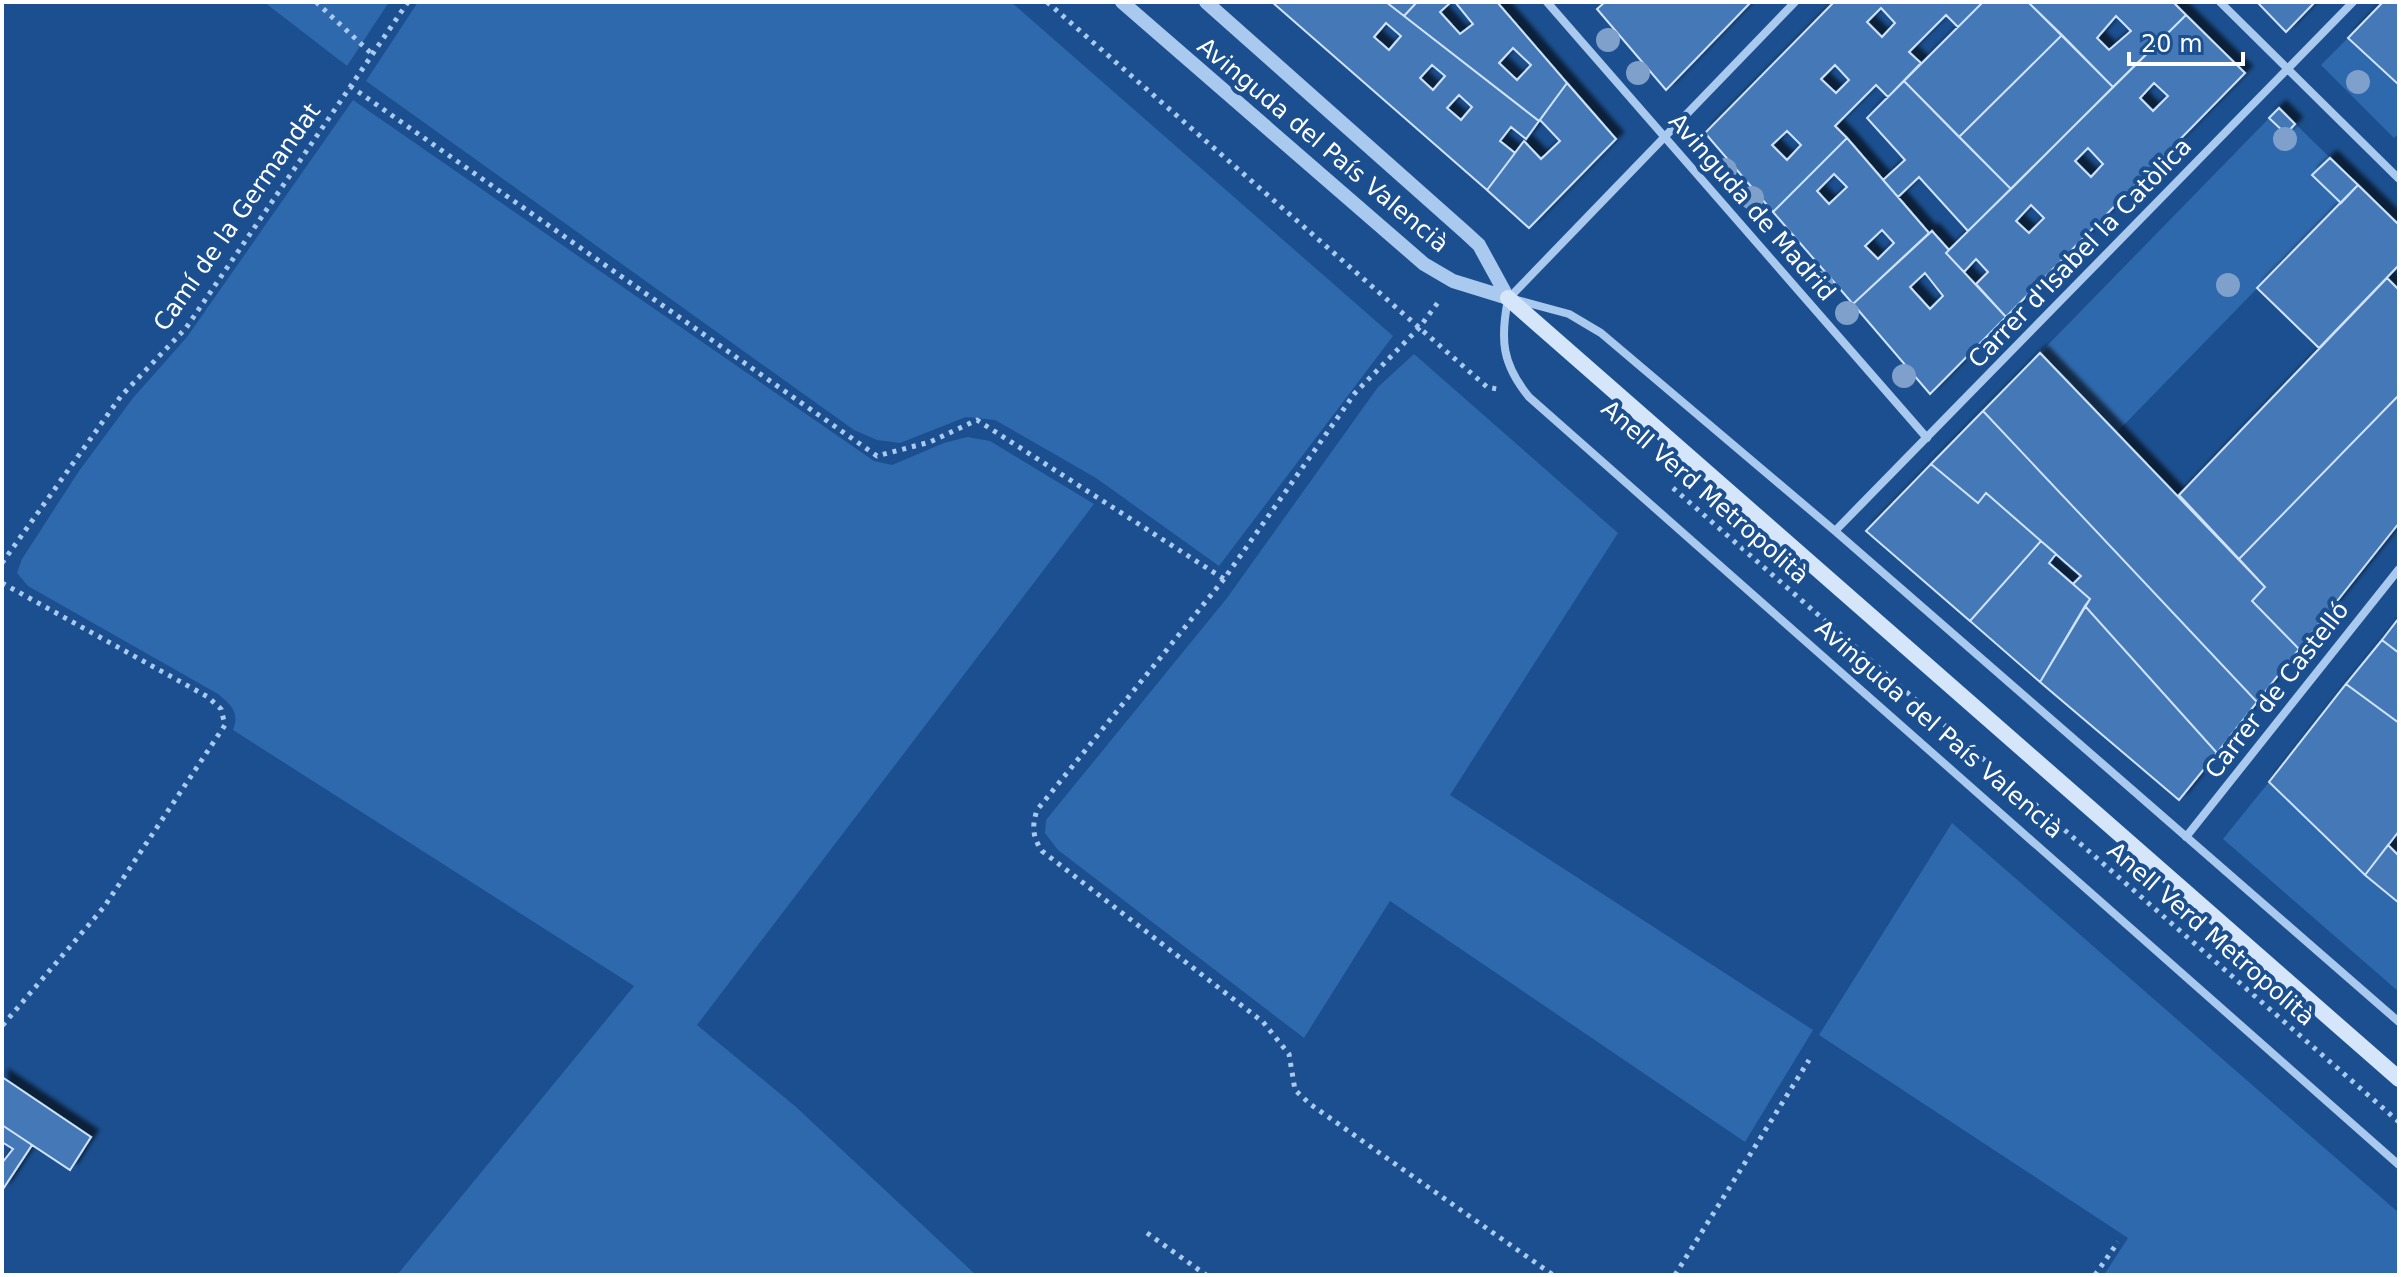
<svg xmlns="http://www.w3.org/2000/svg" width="2401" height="1277" font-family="'DejaVu Sans',sans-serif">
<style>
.green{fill:#2e69ad}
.building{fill:#4478b7;stroke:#cfe3fa;stroke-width:2;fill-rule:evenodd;filter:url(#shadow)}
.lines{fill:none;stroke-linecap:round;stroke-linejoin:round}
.path{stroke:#a9c9ee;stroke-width:5;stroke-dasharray:4 6;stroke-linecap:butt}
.minor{stroke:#a9c9ee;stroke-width:8}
.tertiary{stroke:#a9c9ee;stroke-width:14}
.secondary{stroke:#d6e6fa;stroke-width:16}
.tree{fill:#7ea0ca}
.labels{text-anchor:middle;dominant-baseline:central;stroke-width:8;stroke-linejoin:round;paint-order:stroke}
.street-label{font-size:24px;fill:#fff;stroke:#1b4f8f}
</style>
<defs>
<filter id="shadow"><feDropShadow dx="7" dy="-7" stdDeviation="2" flood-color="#0009"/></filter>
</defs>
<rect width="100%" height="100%" fill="#1b4f8f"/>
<path class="green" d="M264 2H389L347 66Z
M418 2H1011L1393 336 1219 566 1096 478 995 420 966 417 900 443 877 440 854 430 366 81Z
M2348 38 2399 85V133L2394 138 2321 65Z
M353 100 874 461 892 465 944 443 967 437 990 441 1094 504 697 1025 796 1107 976 1275H397L634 986 233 730C240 712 231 705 218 694L28 586 17 573 22 559 79 471 133 398 187 337Z
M2279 108 2358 185 2117 432 2040 353Z
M1414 354 1618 533 1450 795 1813 1030 1745 1142 1390 901 1304 1038 1058 850 1045 833 1046 820 1227 598 1378 387Z
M2269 782 2353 864 2399 903V992L2223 839Z
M1952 823 2399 1213V1275H2104L2128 1238 1819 1035Z"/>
<path class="building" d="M1272 2H1386L1539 121 1526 139 1511 127 1500 141 1515 153 1487 190ZM1386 23 1401 36 1389 50 1374 37ZM1432 65 1445 76 1433 90 1420 78ZM1459 95 1472 107 1461 120 1447 108Z
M1386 2H1417L1404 16Z
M1417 2H1451L1440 12 1460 34 1473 24 1455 2H1497L1567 83 1539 121 1404 16ZM1513 48 1531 65 1517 80 1499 63Z
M1605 2H1751L1666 90 1597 9Z
M1834 2H1983L1958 27 1946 15 1909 52 1921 63 1888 97 1876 85 1835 126 1847 138 1773 212 1705 133ZM1881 8 1895 23 1882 37 1867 22ZM1835 65 1849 80 1836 93 1821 79ZM1787 131 1801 145 1787 160 1772 145Z
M1983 2H2028L2062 35 1959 137 1904 81Z
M2028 2H2173L2186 15 2113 87ZM2116 16 2131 31 2109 50 2097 38Z
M2257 2H2315L2286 32Z
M2383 2H2399V85L2348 38Z
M2186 15 2245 73 2006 317 1976 284 1988 272 1976 259 1964 272 1946 253ZM2154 83 2168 96 2153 111 2140 98ZM2088 148 2103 164 2091 177 2075 161ZM2031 205 2044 218 2029 233 2016 221Z
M2062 35 2113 87 2011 189 1959 137Z
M1904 81 2011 189 1968 231 1919 177 1898 197 1883 180 1905 160 1867 118Z
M1567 83 1616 139 1529 228 1487 190 1524 141 1541 159 1560 141 1540 120Z
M2279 108 2295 124 2286 134 2269 118Z
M1847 138 1929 233 1853 304 1773 212ZM1834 174 1847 187 1829 204 1817 191ZM1882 230 1894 243 1878 259 1865 246Z
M2330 158 2358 185 2341 203 2312 175Z
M2358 185 2399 225V265L2319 348 2257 288Z
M1932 231 1949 250 1946 253 2006 317 1930 394 1853 304ZM1925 273 1943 296 1930 309 1910 287Z
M2387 278 2399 290V395L2239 559 2179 495Z
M2040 353 2265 587 2252 601 2299 649 2257 702 1983 411Z
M2399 395V523L2299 649 2252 601 2265 587 2239 559Z
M1983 411 2257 702 2217 753 2085 606 2090 599 2073 584 2081 576 1986 493 1978 503 1931 464Z
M1931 464 1978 503 1986 493 2041 541 1970 621 1866 531Z
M2041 541 2056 554 2049 563 2090 599 2040 682 1970 621Z
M2085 606 2217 753 2179 800 2040 682Z
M2399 618V653L2382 640Z
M2382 640 2399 653V723L2346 684Z
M2346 684 2399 723V831L2365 875 2269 782Z
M2388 845 2399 856V903L2365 875Z
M2 1077 91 1137 70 1170 2 1125Z
M2 1125 32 1145 3 1189 2 1163 13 1149 2 1142Z"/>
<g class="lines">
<path class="path" d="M316 2 372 54
M1047 2 1487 387 1497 389
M350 86 877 456 930 442 977 420 1224 579 1355 393 1419 328 1439 301
M1673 488 2399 1122
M2 563 121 396 186 328 408 2
M1224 579 1037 810C1032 826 1032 836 1042 851L1263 1022 1289 1054 1295 1090 1310 1104 1553 1275
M2 583 208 697 221 709 225 725 104 907 2 1026
M1147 1233 1206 1275
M1675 1275 1809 1060
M2095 1275 2118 1242"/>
<path class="minor" d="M1547 2 1927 438
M2220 2 2399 179
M1509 298 1795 2
M1508 299C1500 340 1502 364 1529 397L2399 1165
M1517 300 1569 314 1601 333 1835 531 2399 1022
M1835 531 2353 2
M2186 837 2399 569"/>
<path class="tertiary" d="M1122 2 1424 264 1453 281 1508 298
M1206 2 1466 233 1479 245 1508 298"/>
<path class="secondary" d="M1508 298 2399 1079"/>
</g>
<g class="tree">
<circle cx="1608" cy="40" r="12"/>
<circle cx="1638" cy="73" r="12"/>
<circle cx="2358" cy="82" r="12"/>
<circle cx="2285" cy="139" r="12"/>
<circle cx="1725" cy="170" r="12"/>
<circle cx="1752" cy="198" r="12"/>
<circle cx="1821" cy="283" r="12"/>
<circle cx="2228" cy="285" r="12"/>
<circle cx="1847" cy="313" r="12"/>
<circle cx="1904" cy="376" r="12"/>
</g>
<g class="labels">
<g class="street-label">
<text transform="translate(1323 145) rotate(40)">Avinguda del País Valencià</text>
<text transform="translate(1752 207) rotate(49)">Avinguda de Madrid</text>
<text transform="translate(237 217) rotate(-55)">Camí de la Germandat</text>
<text transform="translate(2080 253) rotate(-46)">Carrer d'Isabel la Catòlica</text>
<text transform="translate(1705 492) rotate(41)">Anell Verd Metropolità</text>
<text transform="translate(2277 690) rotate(-52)">Carrer de Castelló</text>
<text transform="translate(1939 729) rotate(41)">Avinguda del País Valencià</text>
<text transform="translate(2211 934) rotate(41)">Anell Verd Metropolità</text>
</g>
</g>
<rect width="2401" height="1277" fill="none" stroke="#ffffff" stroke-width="8"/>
<path d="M2129 52v12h114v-12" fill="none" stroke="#ffffff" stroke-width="4"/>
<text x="2141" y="52" font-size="24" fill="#ffffff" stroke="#1b4f8f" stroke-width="6" paint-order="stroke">20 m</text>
</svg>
